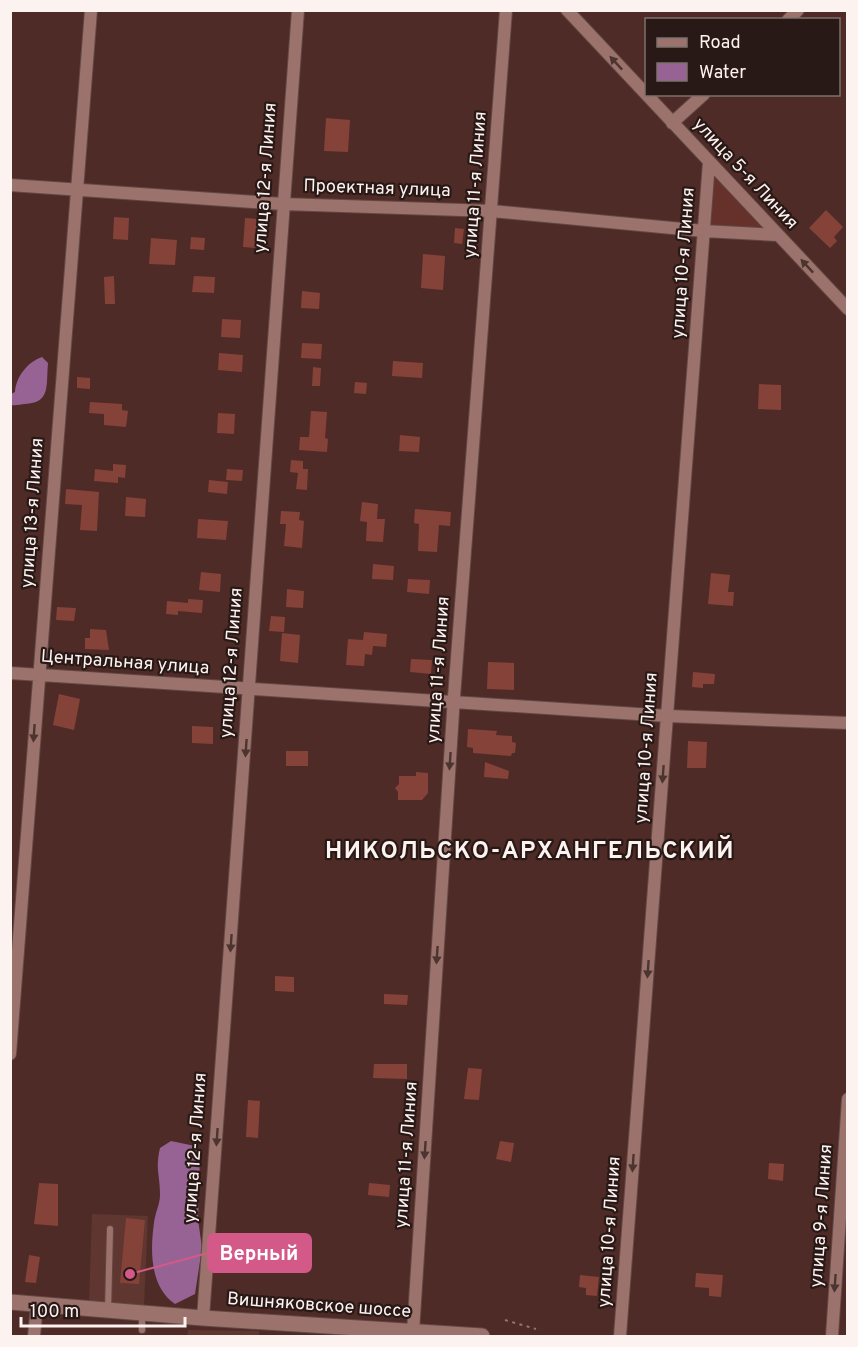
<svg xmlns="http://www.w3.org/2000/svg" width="858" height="1347" font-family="Overpass,sans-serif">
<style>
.built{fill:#5f3630}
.green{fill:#66312a}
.water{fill:#976394}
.building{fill:#854239}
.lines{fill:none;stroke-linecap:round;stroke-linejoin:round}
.service-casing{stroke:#624845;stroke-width:8}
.minor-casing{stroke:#624845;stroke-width:14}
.tertiary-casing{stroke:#624845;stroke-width:17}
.path{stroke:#917774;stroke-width:2;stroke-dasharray:3 4.5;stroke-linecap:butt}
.service{stroke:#9c736c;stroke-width:6}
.minor{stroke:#9c736c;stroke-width:12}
.tertiary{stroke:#9c736c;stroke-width:15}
.oneway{fill:#4c3430}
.labels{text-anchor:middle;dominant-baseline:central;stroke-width:4.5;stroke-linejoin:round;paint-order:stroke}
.street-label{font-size:18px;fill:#fcf2f0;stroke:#291916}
.district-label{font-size:24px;font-weight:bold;letter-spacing:1.5px;fill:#fcf2f0;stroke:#291916}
.leader{fill:none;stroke:#d35988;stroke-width:2}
.callout-dot{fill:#d35988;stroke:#291916;stroke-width:2}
.callout{fill:#d35988;stroke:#d35988;stroke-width:2}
.callout-label{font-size:20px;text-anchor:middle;font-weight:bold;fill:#fff}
</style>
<rect width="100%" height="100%" fill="#4e2b26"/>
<path class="built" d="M92 1214 148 1216 144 1306 89 1302Z
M188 1330 259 1331V1336H187Z"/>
<path class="green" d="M714 172 767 230 711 226Z"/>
<path class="water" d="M42 357 48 363C46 385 51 403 25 404 20 404 17 406 11 405V394L15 392C16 376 28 362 42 357Z
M171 1141 195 1146 200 1156 198 1219 202 1248 195 1294 175 1304C150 1287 150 1251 154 1223 155 1213 160 1204 160 1195 160 1175 155 1169 160 1148Z"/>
<path class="building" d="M326 118 350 120 348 152 324 151Z
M826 210 843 227 834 237 837 241 830 248 809 228Z
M114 217 129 218 128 240 113 239Z
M245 218 259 219 257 248 243 247Z
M455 228 464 229 462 244 454 243Z
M191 237 205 238 204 250 190 249Z
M151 238 177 240 175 265 149 264Z
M423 254 445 256 443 290 421 288Z
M114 276 115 304H105L104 277Z
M194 276 215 277 214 293 192 292Z
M302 291 320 293 319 309 301 308Z
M222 319 241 320 240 338 221 337Z
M302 343 322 344 321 359 301 358Z
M219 353 243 355 242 372 218 370Z
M393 361 423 363 422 378 392 376Z
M313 367 321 368 320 386H312Z
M77 377 90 378V389L77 388Z
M355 382 367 383 366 394 354 393Z
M759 384 781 385V410L758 409Z
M90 402 122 404V410L128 411 126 427 104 425V414L89 413Z
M311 411 327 412 325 438 328 439 327 452 299 450 300 437H309Z
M218 413 235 414 234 434 217 433Z
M400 435 420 437 419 452 399 451Z
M291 460 303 461V469H308L307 490 296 489 298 473 290 472Z
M113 464 126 465 125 478 118 477V483L94 481 95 469 113 471Z
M227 469 243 470 242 481 226 480Z
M209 480 228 482 227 494 208 492Z
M66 489 99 492 97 531 80 530 82 505 65 504Z
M126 497 146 499 145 517 125 516Z
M362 502 378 504 377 519H385L383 542 366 541 367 522 360 521Z
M415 509 451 512 450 526 439 525 437 552 418 551 419 524 414 523Z
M281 511 300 512 299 520 304 521 302 548 284 546 286 524H280Z
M198 519 228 521 226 540 197 538Z
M373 564 394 566 393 580 372 579Z
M201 572 221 574 220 592 199 590Z
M711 573 730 575 728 592H734L733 606 708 604Z
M408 579 430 580 429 594 407 592Z
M287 589 304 591 303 608 286 607Z
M188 599 203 600 202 613 178 611V615L166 614 167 601 188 603Z
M57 607 76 608 74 621 56 620Z
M271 616 285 617 284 632 269 631Z
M90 629 106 630 109 650 85 649V638H90Z
M364 632 387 634 386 647 373 646 372 655 365 654 364 666 346 665 348 639 363 640Z
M282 633 300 635 298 663 280 661Z
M411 659 432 660 431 674 410 672Z
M488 662 514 663V690L487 689Z
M693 672 715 674 714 684H703V688L692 687Z
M59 694 80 699 74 730 53 725Z
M192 726 213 727V744L192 743Z
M468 729 497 731 496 735 512 736V742L516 743 515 753H512L511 756 473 753V748L467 747Z
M688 741 707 742 706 768H687Z
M286 751H308V766H286Z
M485 762 509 771 508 779 484 777Z
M416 772 428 773V793L422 800H398V792L395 788 399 784V776H416Z
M275 976 294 977V992L275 991Z
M384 994 408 995 407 1005 384 1004Z
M374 1064H407V1079L373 1078Z
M468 1068 482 1069 479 1100 464 1099Z
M248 1100 260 1101 258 1138 246 1137Z
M500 1141 514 1143 511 1162 496 1159Z
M769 1163 784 1164 783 1181 768 1179Z
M39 1183 58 1184V1226L34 1224Z
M369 1183 390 1185 389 1197 368 1195Z
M126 1218 145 1220 139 1284 120 1283Z
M29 1255 40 1257 36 1283 25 1282Z
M696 1273 723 1275 721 1297 709 1296V1288L695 1287Z
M580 1275 599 1277 597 1296 586 1295V1288L579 1287Z"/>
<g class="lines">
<defs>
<path id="service" d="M108 1310 110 1229
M142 1330V1313"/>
<path id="minor" d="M567 10 848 309
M788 20 798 10
M672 123 704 94
M10 185 283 204 492 211 704 231 778 235
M10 673 668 716 848 723
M10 1054 91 10
M203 1318 298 10
M413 1332 454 697 506 10
M34 1336 37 1305
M620 1336 709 162
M832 1336 848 1099"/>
<path id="tertiary" d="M10 1302 203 1318 482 1336"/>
</defs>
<use href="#service" class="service-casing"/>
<use href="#minor" class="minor-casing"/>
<use href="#tertiary" class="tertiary-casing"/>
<path class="path" d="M505 1320 536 1329"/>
<use href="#service" class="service"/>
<use href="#minor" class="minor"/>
<use href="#tertiary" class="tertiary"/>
</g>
<defs><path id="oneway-solid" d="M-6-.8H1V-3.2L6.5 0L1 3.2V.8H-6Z" transform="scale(1.5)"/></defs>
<g class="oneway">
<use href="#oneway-solid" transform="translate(616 63) rotate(-133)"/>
<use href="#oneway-solid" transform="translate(807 266) rotate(-133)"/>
<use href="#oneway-solid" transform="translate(34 733) rotate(94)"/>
<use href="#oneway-solid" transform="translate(246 748) rotate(94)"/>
<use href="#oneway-solid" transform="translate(450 761) rotate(94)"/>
<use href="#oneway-solid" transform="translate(663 774) rotate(94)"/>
<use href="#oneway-solid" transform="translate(231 943) rotate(94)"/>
<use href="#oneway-solid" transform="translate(437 955) rotate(94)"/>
<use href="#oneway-solid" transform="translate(648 969) rotate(94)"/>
<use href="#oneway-solid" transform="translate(217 1137) rotate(94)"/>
<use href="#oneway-solid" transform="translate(425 1150) rotate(94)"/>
<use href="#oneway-solid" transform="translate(633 1163) rotate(94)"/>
<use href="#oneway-solid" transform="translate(835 1283) rotate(94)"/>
</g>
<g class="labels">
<g class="street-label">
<text transform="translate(745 174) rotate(47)">улица 5-я Линия</text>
<text transform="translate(266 178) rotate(-86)">улица 12-я Линия</text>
<text transform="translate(476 185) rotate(-86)">улица 11-я Линия</text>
<text transform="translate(377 189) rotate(2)">Проектная улица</text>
<text transform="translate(684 263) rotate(-86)">улица 10-я Линия</text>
<text transform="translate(33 513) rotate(-86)">улица 13-я Линия</text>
<text transform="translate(125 663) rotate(4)">Центральная улица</text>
<text transform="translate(232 663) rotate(-86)">улица 12-я Линия</text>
<text transform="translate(439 670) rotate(-86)">улица 11-я Линия</text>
<text transform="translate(647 748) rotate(-86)">улица 10-я Линия</text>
<text transform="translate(196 1148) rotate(-86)">улица 12-я Линия</text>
<text transform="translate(407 1155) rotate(-86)">улица 11-я Линия</text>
<text transform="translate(822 1216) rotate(-86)">улица 9-я Линия</text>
<text transform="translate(610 1232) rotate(-86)">улица 10-я Линия</text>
<text transform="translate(319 1306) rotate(4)">Вишняковское шоссе</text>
</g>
<g class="district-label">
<text x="530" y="852">НИКОЛЬСКО-АРХАНГЕЛЬСКИЙ</text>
</g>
</g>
<path class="leader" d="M130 1274L208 1253"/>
<circle class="callout-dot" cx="130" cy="1274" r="6"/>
<rect class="callout" x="208" y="1234" width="103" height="38" rx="6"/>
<g class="callout-label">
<text x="259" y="1260">Верный</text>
</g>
<rect width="858" height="1347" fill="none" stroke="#fcf2f0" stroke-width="24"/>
<rect x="645" y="18" width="195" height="78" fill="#291916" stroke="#7d706d" stroke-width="1.5"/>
<rect x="657" y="38" width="30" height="9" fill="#9c736c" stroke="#7d706d" stroke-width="1.5"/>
<text x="699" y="48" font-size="18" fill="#fcf2f0">Road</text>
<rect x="657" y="63" width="30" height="18" fill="#976394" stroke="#7d706d" stroke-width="1.5"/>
<text x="699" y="78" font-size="18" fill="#fcf2f0">Water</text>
<path d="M21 1317v9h164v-9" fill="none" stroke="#fcf2f0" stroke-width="3"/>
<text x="30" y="1317" font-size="18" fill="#fcf2f0" stroke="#291916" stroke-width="4.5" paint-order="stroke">100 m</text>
</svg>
